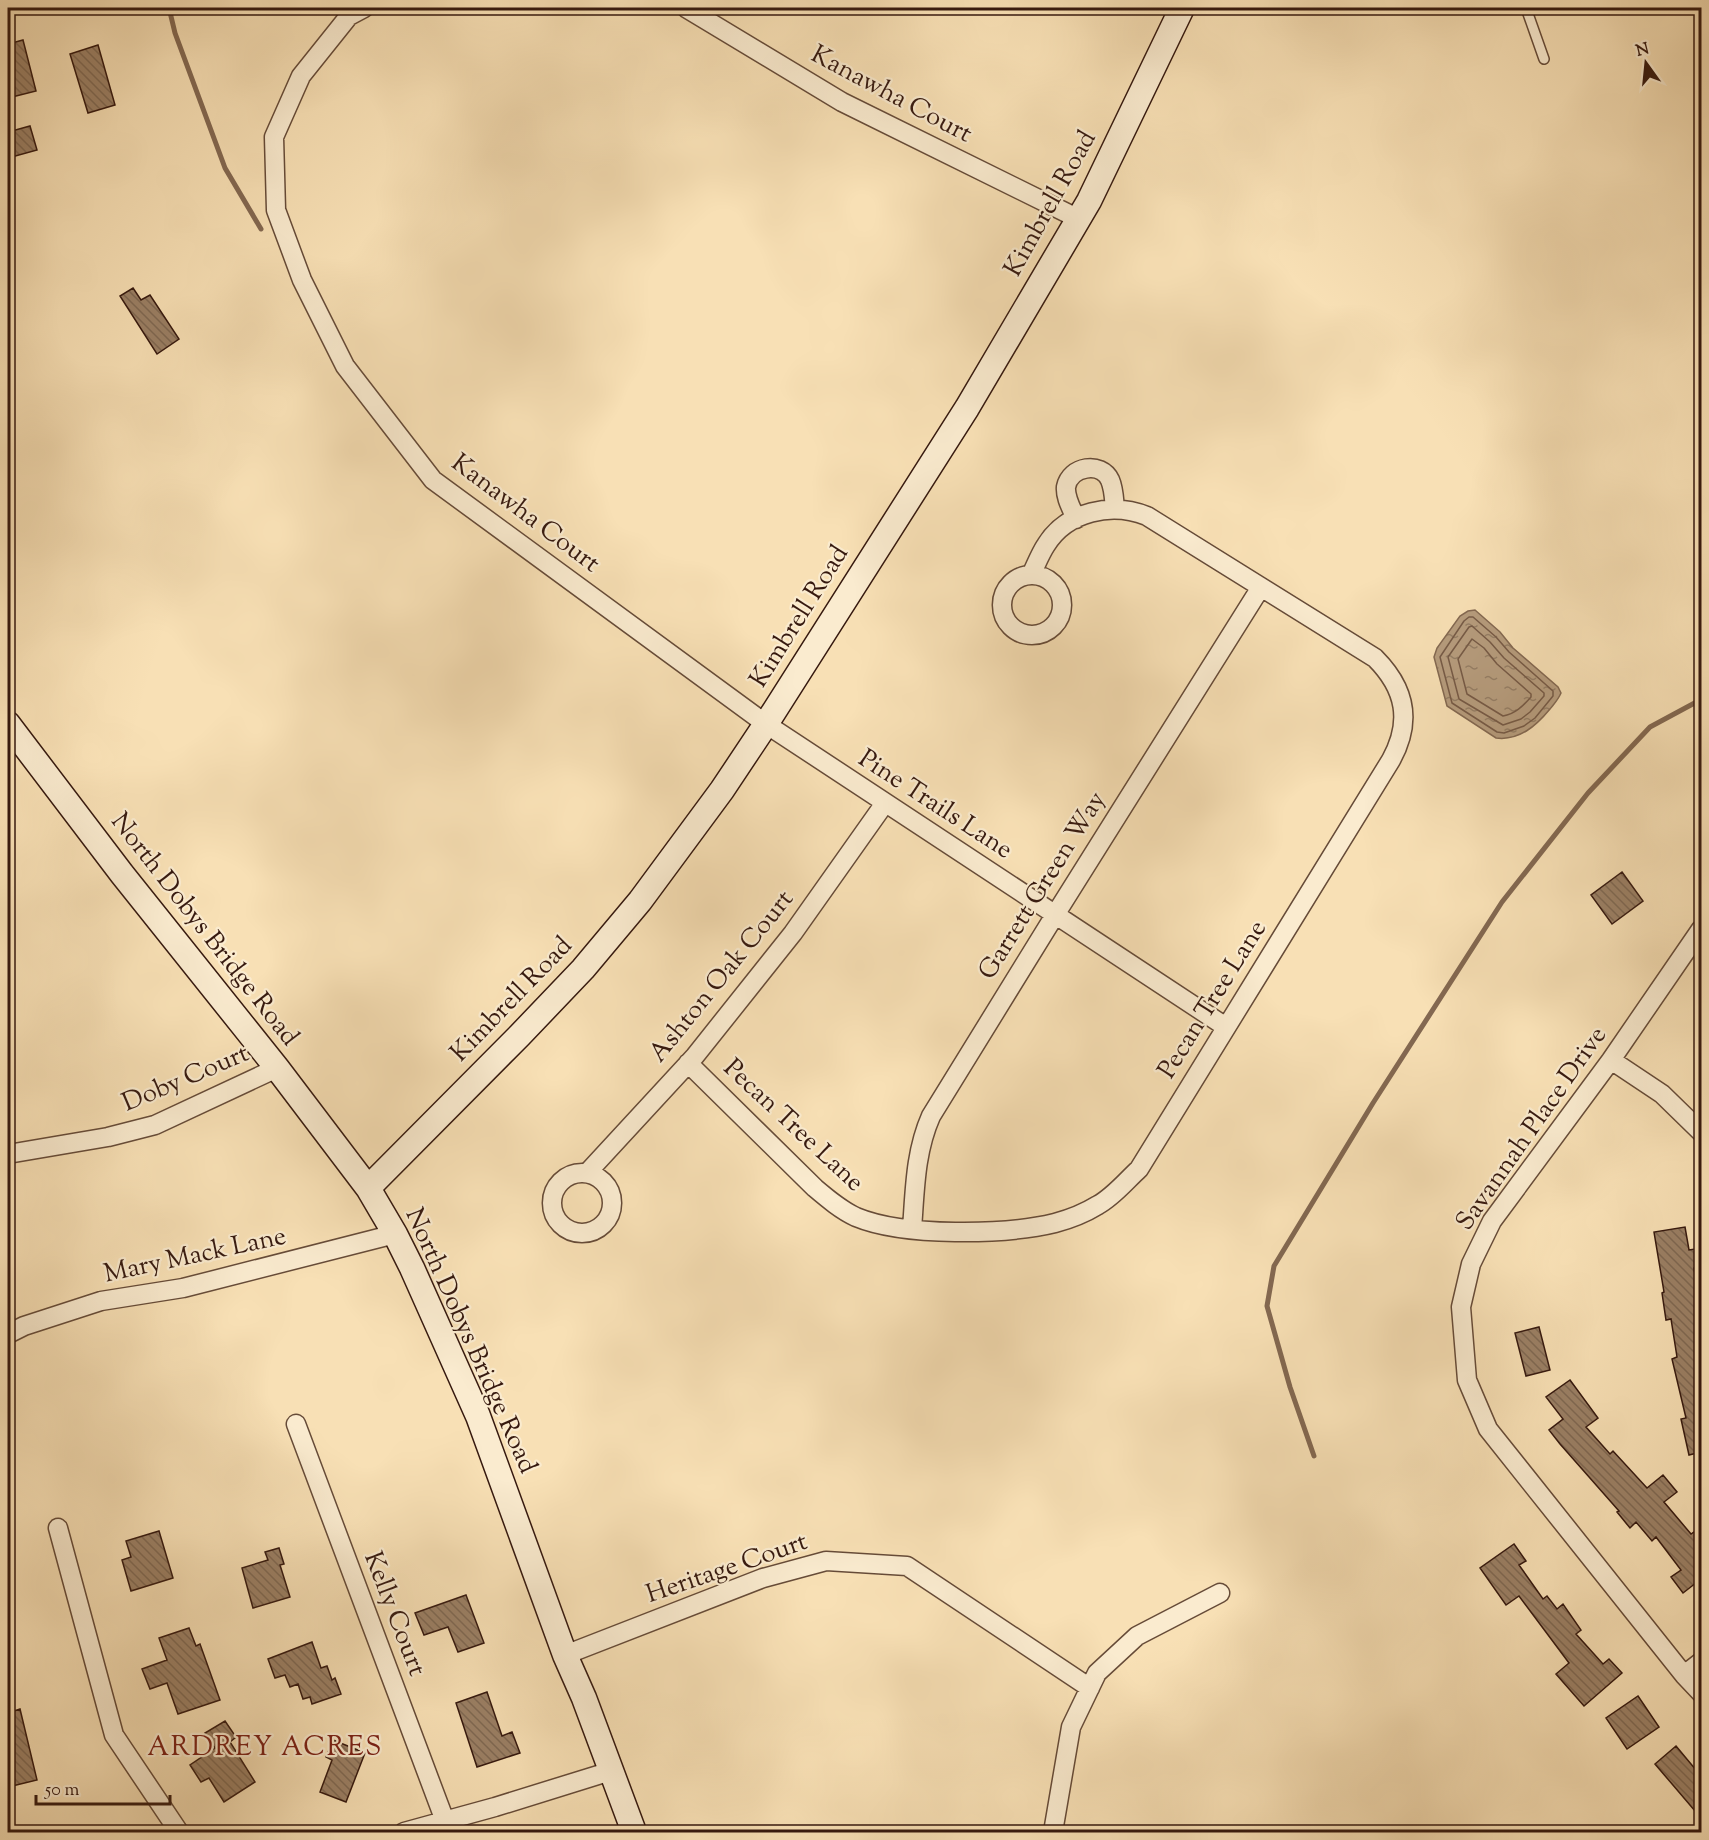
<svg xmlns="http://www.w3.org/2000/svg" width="1709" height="1840" font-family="'Sorts Mill Goudy',serif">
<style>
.water{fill:url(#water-ripples);stroke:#836851;stroke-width:1.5}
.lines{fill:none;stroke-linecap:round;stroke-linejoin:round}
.shore{stroke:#765a46;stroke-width:1.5}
.stream{stroke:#836851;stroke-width:5}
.building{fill:url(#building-back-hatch);stroke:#36190f;stroke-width:1.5}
.lane-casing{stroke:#664b38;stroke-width:12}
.street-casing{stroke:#664b38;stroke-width:21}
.secondary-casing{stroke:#36190f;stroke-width:27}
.lane{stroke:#faebcf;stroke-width:9}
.street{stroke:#faebcf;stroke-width:18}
.secondary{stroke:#faebcf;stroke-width:24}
.labels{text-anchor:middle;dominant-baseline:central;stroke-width:4.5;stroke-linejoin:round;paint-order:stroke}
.street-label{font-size:26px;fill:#36190f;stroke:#faebcf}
.neighbourhood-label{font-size:27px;letter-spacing:1.5px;fill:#7a1f14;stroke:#faebcf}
</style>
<defs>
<pattern id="water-ripples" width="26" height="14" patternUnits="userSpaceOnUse" patternTransform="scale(1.5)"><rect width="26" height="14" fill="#b69c7d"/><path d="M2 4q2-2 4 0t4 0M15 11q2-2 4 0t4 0" fill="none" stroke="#957e65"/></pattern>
<pattern id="building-back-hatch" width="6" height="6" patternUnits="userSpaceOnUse" patternTransform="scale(1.5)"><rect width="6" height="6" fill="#9b8065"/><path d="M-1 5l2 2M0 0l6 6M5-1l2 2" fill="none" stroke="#7f6852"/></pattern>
</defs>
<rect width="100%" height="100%" fill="#f8e0b5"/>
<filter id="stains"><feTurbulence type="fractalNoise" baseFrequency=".00333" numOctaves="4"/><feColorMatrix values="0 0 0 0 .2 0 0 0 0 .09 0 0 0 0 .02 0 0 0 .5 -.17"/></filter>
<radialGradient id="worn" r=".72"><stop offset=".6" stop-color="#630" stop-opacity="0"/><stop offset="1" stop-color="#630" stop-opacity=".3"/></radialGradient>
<path class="water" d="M1475 610 1500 632 1513 648 1558 687 1561 693C1558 700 1554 704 1550 709 1536 726 1519 741 1496 738L1447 706 1434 657 1437 648 1460 616 1468 611Z"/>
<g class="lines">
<path class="shore" d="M1469 617H1473L1496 637 1509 652 1553 691V696L1535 718 1524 726 1504 733 1497 732 1452 703 1440 657 1464 621Z
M1472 626 1490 642 1504 658 1544 693V696L1530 712 1521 719 1503 725 1459 699 1448 657 1469 627Z
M1472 639 1484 648 1497 664 1531 694V697C1523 706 1515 714 1503 716L1467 694 1458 659Z"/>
<path class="stream" d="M169 8 175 33 225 168 261 229
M1314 1456 1290 1387 1267 1306 1274 1266 1373 1103 1502 902 1588 793 1650 727 1702 699"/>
</g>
<path class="building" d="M23 40 36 91 8 98V44Z
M98 45 115 105 88 113 70 54Z
M30 126 37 150 8 158V132Z
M133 288 141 300 150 295 179 339 157 354 120 296Z
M1622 872 1643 901 1612 924 1591 895Z
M1685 1227 1689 1250 1695 1249 1699 1267 1694 1268 1701 1314V1333L1695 1334 1701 1360V1452L1689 1455 1681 1419 1686 1418 1672 1359 1677 1357 1671 1319 1666 1320 1662 1293 1664 1292 1654 1232Z
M1539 1327 1550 1370 1526 1376 1515 1333Z
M1570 1380 1598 1418 1586 1427 1610 1454 1613 1451 1647 1488 1663 1475 1677 1492 1664 1502 1691 1534 1701 1527V1579L1683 1593 1671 1577 1681 1570 1656 1537 1652 1541 1636 1522 1630 1528 1617 1512 1619 1511 1560 1444 1549 1430 1563 1419 1546 1397Z
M159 1531 173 1578 131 1591 122 1560 131 1557 126 1541Z
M1514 1544 1526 1561 1519 1565 1543 1599 1547 1596 1557 1609 1563 1604 1581 1630 1576 1634 1603 1664 1609 1659 1622 1673 1584 1706 1556 1674 1569 1663 1519 1596 1506 1605 1480 1568Z
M279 1548 284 1564 280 1565 290 1597 253 1608 242 1568 268 1560 265 1552Z
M466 1595 484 1643 458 1652 448 1627 424 1635 415 1613Z
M189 1628 196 1646 200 1644 220 1700 178 1714 167 1683 150 1689 142 1669 167 1660 159 1638Z
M312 1642 321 1668 327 1666 332 1680 335 1678 341 1694 312 1704 310 1697 303 1699 298 1684 290 1687 285 1675 275 1678 268 1659Z
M487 1692 502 1736 512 1732 520 1753 477 1767 456 1703Z
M1638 1696 1659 1727 1627 1749 1606 1718Z
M20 1709 37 1780 8 1787V1713Z
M225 1721 236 1737 230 1742 255 1782 224 1802 209 1778 201 1782 190 1765 215 1748 205 1733Z
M333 1740 365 1753 346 1802 320 1792 332 1760 326 1757Z
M1676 1746 1701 1776V1818L1655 1764Z"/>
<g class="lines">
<defs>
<path id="lane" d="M1526 8 1544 59"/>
<path id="street" d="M364 8 349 16 301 76 274 137 276 210 302 280 345 366 433 480 766 724 1226 1027
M686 8 842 102 1079 219
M1076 519C1072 509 1065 498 1066 487 1070 466 1101 461 1110 480 1114 489 1114 500 1115 509
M1002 605a30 30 0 1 1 60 0a30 30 0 1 1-60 0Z
M1701 929 1611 1060 1492 1221 1471 1264 1461 1307 1467 1380 1488 1429 1684 1675 1702 1694
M1611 1060 1662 1094 1702 1133
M688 1063 815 1188C828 1199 841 1210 856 1217 904 1237 1006 1235 1055 1223 1070 1219 1085 1213 1098 1205 1113 1197 1126 1181 1139 1169L1391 760C1412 722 1406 689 1375 658L1147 516C1112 502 1067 511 1046 545 1040 554 1036 565 1031 575
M8 1154 108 1137 155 1125 277 1068
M587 1173 695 1056 793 933 885 803
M552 1203a30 30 0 1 1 60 0a30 30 0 1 1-60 0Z
M912 1229C915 1190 915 1152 931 1116L1055 915 1261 587
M8 1334 24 1326 101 1301 183 1288 395 1234
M296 1424 445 1821
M58 1528 114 1735 179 1832
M565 1655 763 1578 826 1561 907 1566 1090 1688
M1684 1675 1702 1661
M404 1832 495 1807 611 1771
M1053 1832 1071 1727 1097 1673 1137 1636 1220 1593"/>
<path id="secondary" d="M8 724 122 874 277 1068 368 1188 395 1234 412 1268 478 1416 565 1655 584 1698 634 1832
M368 1188 520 1035 583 969 640 901 722 790 766 724 967 408 1089 201 1182 8"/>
</defs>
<use href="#lane" class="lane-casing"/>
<use href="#street" class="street-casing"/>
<use href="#secondary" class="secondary-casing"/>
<use href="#lane" class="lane"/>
<use href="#street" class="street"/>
<use href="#secondary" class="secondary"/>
</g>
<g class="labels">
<g class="street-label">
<text transform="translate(891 95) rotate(28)">Kanawha Court</text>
<text transform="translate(1051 204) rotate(-61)">Kimbrell Road</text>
<text transform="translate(525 514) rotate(37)">Kanawha Court</text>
<text transform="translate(800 617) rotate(-58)">Kimbrell Road</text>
<text transform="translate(935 805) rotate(33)">Pine Trails Lane</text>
<text transform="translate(1043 886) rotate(-58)">Garrett Green Way</text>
<text transform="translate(204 930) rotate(52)">North Dobys Bridge Road</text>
<text transform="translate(722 977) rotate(-51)">Ashton Oak Court</text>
<text transform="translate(512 1000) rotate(-46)">Kimbrell Road</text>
<text transform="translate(1213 1000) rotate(-58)">Pecan Tree Lane</text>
<text transform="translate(186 1079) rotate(-23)">Doby Court</text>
<text transform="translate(793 1126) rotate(43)">Pecan Tree Lane</text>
<text transform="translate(1532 1129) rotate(-55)">Savannah Place Drive</text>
<text transform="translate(195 1256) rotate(-12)">Mary Mack Lane</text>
<text transform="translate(470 1341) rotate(66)">North Dobys Bridge Road</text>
<text transform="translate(727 1569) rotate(-19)">Heritage Court</text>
<text transform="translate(394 1614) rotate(69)">Kelly Court</text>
</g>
<g class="neighbourhood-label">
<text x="265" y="1748">ARDREY ACRES</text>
</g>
</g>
<rect width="1709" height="1840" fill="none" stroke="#f8e0b5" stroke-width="30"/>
<rect x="9" y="9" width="1691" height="1822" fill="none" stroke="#36190f" stroke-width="3"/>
<rect x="15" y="15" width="1679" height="1810" fill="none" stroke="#36190f" stroke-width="1.5"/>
<g transform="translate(1646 63) rotate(345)" stroke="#faebcf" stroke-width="4.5" paint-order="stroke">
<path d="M0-4.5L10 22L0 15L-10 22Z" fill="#36190f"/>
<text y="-9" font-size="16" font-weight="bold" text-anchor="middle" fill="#36190f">N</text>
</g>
<path d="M36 1795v9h134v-9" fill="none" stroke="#36190f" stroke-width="3"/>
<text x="45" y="1795" font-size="18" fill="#36190f" stroke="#faebcf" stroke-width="4.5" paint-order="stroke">50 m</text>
<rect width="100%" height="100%" filter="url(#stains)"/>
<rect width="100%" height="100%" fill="url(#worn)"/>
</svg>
